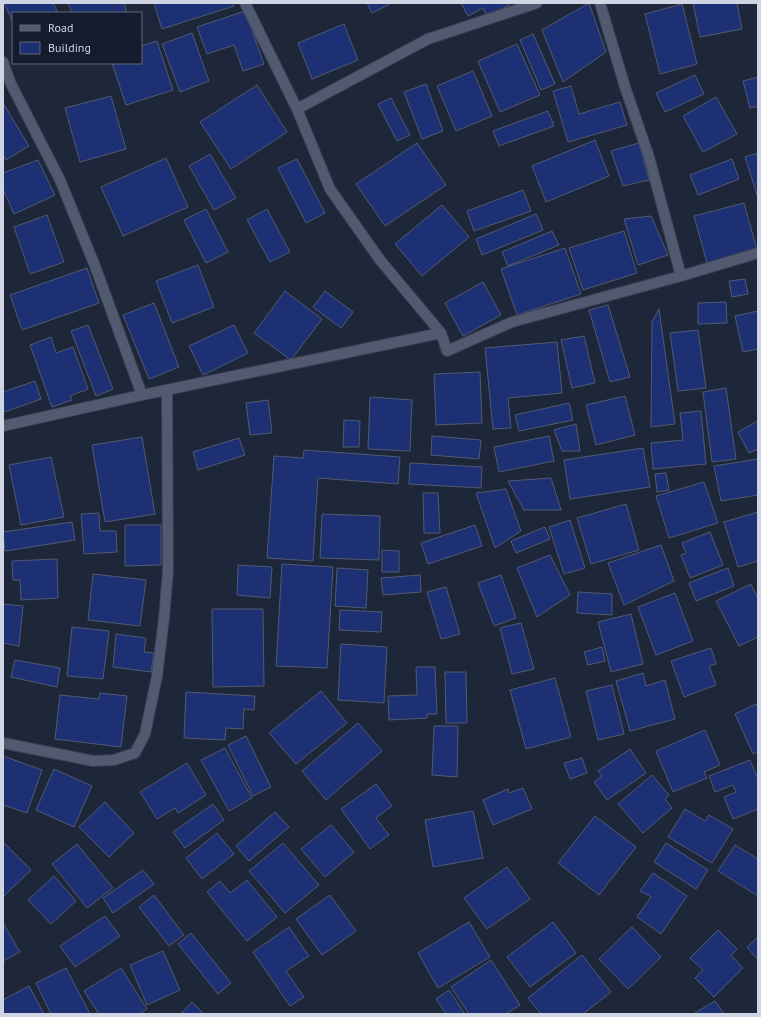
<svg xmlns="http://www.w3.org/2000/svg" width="761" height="1017" font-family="'PT Sans',sans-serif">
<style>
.building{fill:#1d3074;stroke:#515a70}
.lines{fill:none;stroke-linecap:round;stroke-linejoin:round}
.minor-casing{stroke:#3c4252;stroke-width:12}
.minor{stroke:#515a70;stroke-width:10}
</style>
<rect width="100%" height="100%" fill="#1e2639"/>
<path class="building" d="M4 3H53L58 13H13V22Z
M68 3H124L127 13H72Z
M154 3H233L234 6 162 29Z
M367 3H392L372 13Z
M461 3H508L509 5 487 17 483 8 468 16Z
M589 3 606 52 563 82 542 30Z
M693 3H737L742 29 700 37Z
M682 4 697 64 660 74 645 14Z
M245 11 264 64 243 71 234 45 207 54 197 27Z
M344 24 358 60 312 79 298 43Z
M192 33 209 81 180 92 162 44Z
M533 34 555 84 541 90 520 40Z
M157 41 173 90 126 105 112 63H141V46Z
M517 44 540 95 500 112 478 61Z
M473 71 492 116 456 131 437 86Z
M695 75 704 94 665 112 656 93Z
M758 77V106L750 108 743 81Z
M426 84 443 131 422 139 404 92Z
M257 85 287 132 231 169 200 122Z
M571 86 579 114 620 102 627 125 568 142 553 91Z
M111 96 126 149 80 162 65 108Z
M716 97 737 134 703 152 683 116Z
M391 98 410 135 397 141 378 104Z
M3 103 29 146 6 160 3 155Z
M548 111 554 126 499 146 493 131Z
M595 140 609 176 546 202 532 166Z
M417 143 446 185 385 226 356 184Z
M639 143 649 180 623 186 611 151Z
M758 153V198L745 157Z
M210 154 236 198 214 210 189 166Z
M166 158 188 207 123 236 101 187Z
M297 159 325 213 306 223 278 168Z
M732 159 739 179 698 195 690 175Z
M38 160 55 195 14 214 3 189V173Z
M523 190 531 211 474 231 467 211Z
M744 203 757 250 707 263 694 216Z
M442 205 469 237 422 276 395 244Z
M206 209 228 252 206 263 184 220Z
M267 209 290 252 270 262 247 220Z
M536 214 543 230 482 255 476 239Z
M47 215 64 262 30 274 14 227Z
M651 216 668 255 638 265 624 219Z
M552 231 559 245 508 266 502 252Z
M624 231 637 273 583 290 569 248Z
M565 248 581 294 517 315 501 269Z
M198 265 214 307 172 323 156 281Z
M87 268 99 303 22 330 10 295Z
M745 279 748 294 732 297 729 281Z
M483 282 501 315 463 336 445 303Z
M285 291 322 319 291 360 254 333Z
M325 291 353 312 341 328 313 307Z
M726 302 727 323 698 324V303Z
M154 303 179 367 149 379 123 315Z
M608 305 630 377 610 382 589 310Z
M659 309 675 424 651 427 652 322Z
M758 311V349L743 352 735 316Z
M88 325 113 389 96 396 71 331Z
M234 325 248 353 203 375 189 346Z
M698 330 706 388 678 391 670 333Z
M584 336 595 383 572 388 561 340Z
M51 337 56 353 73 347 88 389 70 396 72 400 52 407 30 345Z
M557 342 562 393 508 398 511 428 493 429 485 348Z
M480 372 482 423 436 425 434 374Z
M35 381 41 399 4 412 3 392Z
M726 388 736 459 712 462 703 392Z
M625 396 635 435 596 445 586 405Z
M370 397 412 400 410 451 368 449Z
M268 400 272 433 250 435 246 403Z
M569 403 573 420 519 431 515 415Z
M701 411 706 464 653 469 651 443 683 440 680 413Z
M344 420 360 421 359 447H343Z
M758 421V449L749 453 738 432Z
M576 424 580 451H562L554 430Z
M432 436 481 440 479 459 431 455Z
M549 436 554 461 499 472 494 447Z
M142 437 155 514 105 522 92 445Z
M239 438 245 455 198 470 193 452Z
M643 448 650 487 570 499 564 460Z
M304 450 400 457 398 484 318 478 313 561 267 558 274 456 303 458Z
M51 457 64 517 21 525 9 465Z
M758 459V495L721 501 714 466Z
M410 463 482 467 481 488 409 484Z
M666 473 669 490 657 492 655 474Z
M551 478 561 510H524L508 481Z
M704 482 718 523 669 538 656 496Z
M506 489 521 531 495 548 476 493Z
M423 493H438L440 533H424Z
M626 504 639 550 591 564 577 518Z
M758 512V561L738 567 724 522Z
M99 513 100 531H116L117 552 84 554 81 514Z
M322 514 380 516 379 560 320 558Z
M570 520 585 568 564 574 549 527Z
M72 522 75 540 5 551 3 532Z
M125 525H161V565L125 566Z
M475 525 482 546 428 564 421 543Z
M545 527 550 539 516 553 511 541Z
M710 532 723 565 690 578 681 555 686 553 682 543Z
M661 545 674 581 624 605 608 563Z
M382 550 399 551V572H382Z
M550 555 570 595 537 617 517 568Z
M57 559 58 598 21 600 20 580H13L12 561Z
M282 564 333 567 327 668 276 666Z
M238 565 272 567 270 598 237 595Z
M337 568 368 570 366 608 335 606Z
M728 568 734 586 696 601 689 583Z
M93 574 146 580 140 626 88 620Z
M420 575 421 592 383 595 381 578Z
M501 575 516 618 494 626 478 583Z
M751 584 758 599V637L739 646 716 601Z
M446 587 460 634 441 639 427 592Z
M578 592 612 594V615L577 613Z
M675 593 693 641 656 655 638 607Z
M3 604 23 606 19 646 3 643Z
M212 609H263L264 686 213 687Z
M340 610 382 612 381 632 339 630Z
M631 614 643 664 611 672 598 622Z
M521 623 534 669 512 674 500 628Z
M72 627 109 631 103 679 67 676Z
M116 634 146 638 144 652 154 653 151 672 113 667Z
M341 644 387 647 384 703 338 700Z
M602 647 605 661 588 665 584 652Z
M711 648 716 664 709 666 716 685 684 697 671 661Z
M15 660 60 668 57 687 11 677Z
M416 667H435L437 714H427V718L389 720 388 696 417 695Z
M445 672H466L467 723H446Z
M643 673 646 686 665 680 675 719 630 731 616 681Z
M555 678 571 737 526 749 510 690Z
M612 685 624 734 598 740 586 691Z
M321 691 347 723 296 764 269 733Z
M186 692 255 696 254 710 244 709 243 729 226 728 225 740 184 738Z
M100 693 127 696 121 747 55 739 60 695 99 699Z
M756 704 758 708V752L753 754 735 714Z
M358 723 382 751 326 800 302 771Z
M434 726H458L457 777 432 775Z
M705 730 720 765 704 772 707 778 673 792 656 751Z
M246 736 271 787 253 796 228 745Z
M225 748 252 798 229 811 201 760Z
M630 749 646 773 607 800 594 782 602 776 598 771Z
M3 756 42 770 27 813 3 805Z
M582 758 587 773 570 779 564 763Z
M750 760 758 779V809L733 819 724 797 736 792 733 785 715 792 709 776Z
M187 763 206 795 178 813 175 808 157 819 140 792Z
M54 769 92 786 74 827 36 810Z
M652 775 669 795 665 799 672 808 643 833 618 804Z
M376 784 392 806 376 818 389 835 370 849 341 809Z
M523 788 532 809 493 825 483 800 508 789 509 793Z
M105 802 134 833 109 857 79 827Z
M213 804 224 820 185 848 173 832Z
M685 809 705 821 709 815 733 829 712 863 668 837Z
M473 811 483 858 433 867 425 820Z
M275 812 289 827 249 861 236 846Z
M595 816 636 847 599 895 558 863Z
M331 825 354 852 325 877 301 849Z
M217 833 234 854 202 879 186 858Z
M3 842 31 870 3 897Z
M283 843 319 885 285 913 249 871Z
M666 843 708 870 696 889 654 862Z
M77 844 113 888 87 908 52 864Z
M735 845 758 859V896L718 871Z
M507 867 530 899 487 929 464 898Z
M143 870 154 884 113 913 103 898Z
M653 873 687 896 661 934 637 917 651 897 640 891Z
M54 876 76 901 51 924 28 900Z
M247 880 277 917 247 941 207 892 220 881 230 893Z
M154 895 184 935 169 946 139 907Z
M330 895 356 931 322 955 296 919Z
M105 916 120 936 75 967 60 946Z
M469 922 490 957 438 988 418 953Z
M553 922 576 953 530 987 507 957Z
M3 923 20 952 3 961Z
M289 927 309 956 286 971 304 997 290 1006 253 952Z
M632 927 661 957 628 989 599 959Z
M718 930 737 949 731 955 743 968 714 997 695 978 703 970 690 958Z
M191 933 231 983 218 994 178 944Z
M758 937V960L747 947Z
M163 951 180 990 147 1005 130 965Z
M582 955 611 992 583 1014H541L528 998Z
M491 960 520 1005 506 1014H469L451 987Z
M66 968 90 1014H51L36 983Z
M121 968 147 1009 139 1014H99L84 991Z
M29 986 44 1014H3V1000Z
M449 990 465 1014H446L436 999Z
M715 1001 724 1014H693Z
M192 1002 204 1014H181Z"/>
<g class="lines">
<defs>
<path id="minor" d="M245 3 297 109 330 189 380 260 441 333
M600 3 625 87 649 157 681 276
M3 62 11 84 60 180 95 266 142 395
M297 109 428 39 537 3
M3 426 142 395 441 333 447 351 512 322 681 276 758 253
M3 743 93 761 114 760 135 753 145 734 157 676 164 618 168 571 167 390"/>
</defs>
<use href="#minor" class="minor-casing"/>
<use href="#minor" class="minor"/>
</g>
<rect width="761" height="1017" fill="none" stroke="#cfd5e2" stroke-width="8"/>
<rect x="12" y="12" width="130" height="52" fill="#151c2f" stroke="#5f6677"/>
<rect x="20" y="25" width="20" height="6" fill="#515a70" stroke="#5f6677"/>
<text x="48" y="32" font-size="12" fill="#cfd5e2">Road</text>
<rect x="20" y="42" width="20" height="12" fill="#1d3074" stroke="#5f6677"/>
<text x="48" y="52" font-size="12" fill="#cfd5e2">Building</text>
</svg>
